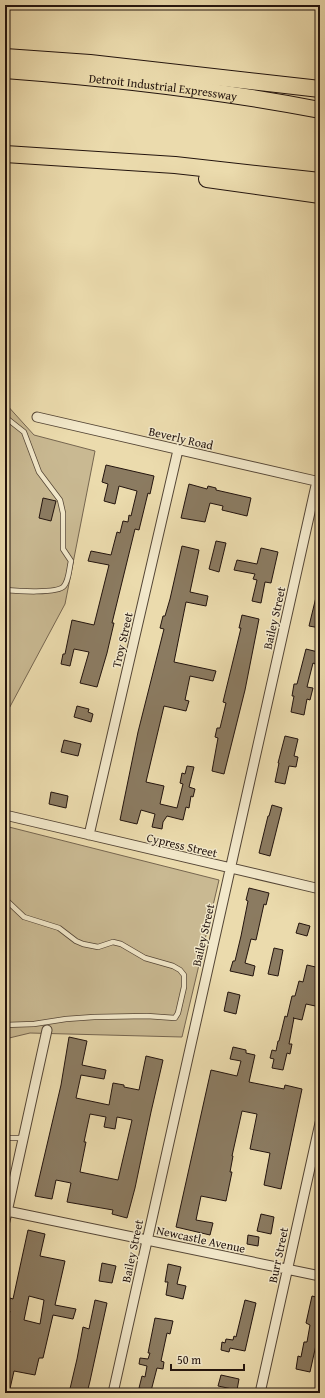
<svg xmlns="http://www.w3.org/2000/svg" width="325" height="1398" font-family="'Gentium Book Plus',serif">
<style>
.green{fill:#c9b992;stroke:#766650}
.building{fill:#8b7b61;stroke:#23140e;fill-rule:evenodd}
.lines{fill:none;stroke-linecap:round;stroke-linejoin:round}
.lane-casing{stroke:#554636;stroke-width:6}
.street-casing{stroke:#554636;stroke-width:11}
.highway-casing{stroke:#23140e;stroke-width:18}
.lane{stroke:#f2e8ca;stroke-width:4.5}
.street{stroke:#f2e8ca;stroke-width:9}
.highway{stroke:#ebdbad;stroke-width:16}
.labels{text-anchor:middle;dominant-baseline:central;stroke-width:3;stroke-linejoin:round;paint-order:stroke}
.street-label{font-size:12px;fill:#23140e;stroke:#f2e8ca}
</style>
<rect width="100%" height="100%" fill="#ebdbad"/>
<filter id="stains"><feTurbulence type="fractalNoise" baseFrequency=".005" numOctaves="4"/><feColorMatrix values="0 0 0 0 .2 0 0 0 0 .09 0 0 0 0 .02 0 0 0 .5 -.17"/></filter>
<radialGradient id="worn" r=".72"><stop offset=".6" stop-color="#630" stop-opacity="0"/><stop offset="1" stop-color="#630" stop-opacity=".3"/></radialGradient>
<path class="green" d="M5 403 34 435 95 451 65 604 5 716Z
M5 826 219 880 182 1037 30 1033 5 1039Z"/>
<path class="building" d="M106 465 154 476 150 494 148 493 139 530 135 529 112 623H114L107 653 97 687 80 683 89 652 74 649 70 666 61 664 63 654H65L72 620 94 625 109 565 88 561 91 551 111 555 117 532 120 533 123 521 128 522 129 515 131 516 137 491 119 486 115 504 104 501 108 484 102 482Z
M189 484 207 489 208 486 216 488V490L251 498 247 516 222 510 223 506 210 503 205 522 181 518Z
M43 498 56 501 51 521 39 518Z
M216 541 226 543 219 572 209 569Z
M182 546 199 550 190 592 208 596 206 606 186 602 174 662 216 671 213 681 190 676 185 700 189 701 186 711 164 706 146 782 164 786 160 804 177 808 183 784 180 783 182 773 185 774 187 766 194 767 189 787 195 789 193 797 191 796 189 808 186 807 183 820 167 816 163 822 162 829 152 827 155 814 141 810 137 824 120 820 138 732 164 629 160 628 163 616H165L170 599Z
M261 548 278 552 271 583 265 582 261 603 252 601 257 580 253 579 255 574 234 570 237 560 257 564Z
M317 593H320V628L309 626Z
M242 615 259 619 245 690 224 774 212 771 218 738 215 737 217 728H220L226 703 223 702 241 628H239Z
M306 649 318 652 315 664 313 663 307 687 313 688 310 700 307 699 304 715 291 712 294 696H292L294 684H297Z
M77 706 89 709 88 712 93 714 91 722 74 717Z
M285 736 298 739 294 756 298 757 296 767 289 766 285 784 275 782 279 763H278Z
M64 740 81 744 78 756 61 752Z
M51 792 68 796 66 808 49 804Z
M272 805 282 808 270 856 259 853 268 816H269Z
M249 888 269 893 266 905 264 904 256 940 251 939 245 963 255 966 253 976 230 971 233 961H235L241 936 248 901 246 900Z
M299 923 310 926 307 936 296 933Z
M274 948 283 950 278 976 268 974Z
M307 965 320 968V1007L306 1004 302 1020 293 1018H294L289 1044H292L290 1054 287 1053 283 1070 272 1068 274 1059 270 1058 272 1050 276 1051 278 1041H279L285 1016 287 1017 292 996H295L299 981 303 982Z
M228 992 240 995 236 1014 224 1011Z
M69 1037 87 1041 82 1065 106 1070 104 1079 81 1075 76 1098 109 1105 113 1083 124 1085V1087L139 1090 146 1056 163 1060 151 1112 135 1188 127 1218 112 1214 113 1210 67 1202 71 1183 56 1180 52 1199 35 1196 61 1085ZM90 1114 106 1117 104 1127 115 1129 117 1117 132 1120 118 1180 80 1172 86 1142H84Z
M233 1047 246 1050V1053L255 1055 249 1082 284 1089 285 1085 302 1089 281 1189 264 1185 270 1153 250 1149 257 1114 242 1111 232 1156H233L230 1172H232L226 1201 201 1196 196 1220 213 1223 210 1235 176 1227 211 1070 237 1076 241 1061 230 1059Z
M261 1214 274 1217 271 1234 257 1231Z
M28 1230 45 1234 40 1256 65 1261 55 1305 76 1309 73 1319 53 1315 43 1358H39L35 1375 14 1371 9 1393H5V1331L10 1311 8 1310 10 1298 13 1299ZM29 1296 44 1300 40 1324 24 1320Z
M248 1235 259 1237 258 1246 247 1244Z
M102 1263 116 1266 112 1283 99 1281Z
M168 1264 181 1267 177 1284 186 1286 183 1299 166 1295 168 1282H165Z
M312 1296 320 1298 318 1307 320 1308V1346L316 1345 310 1372 296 1369 298 1356 301 1357 304 1342H307L310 1325 306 1323Z
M95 1300 107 1303 90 1381 87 1393H69L77 1359 83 1327 89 1329Z
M245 1300 256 1303 245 1351 230 1348 229 1352 221 1350 222 1342 225 1343 226 1339 233 1340 234 1336 236 1337Z
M155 1318 173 1321 170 1334 167 1333 161 1361 164 1362 163 1369 157 1368 151 1391 139 1388 142 1376 145 1377 147 1366 139 1364 140 1358 148 1359 150 1353H148Z
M221 1375 239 1379 237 1390 218 1386Z"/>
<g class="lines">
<defs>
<path id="lane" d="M5 417 24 432 39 472 60 500 63 513V549L71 561C69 569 69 580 64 586 58 594 16 591 5 590
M5 899 24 917 59 928 76 941 83 944 98 947 113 942 121 944 145 958 173 966 180 970 184 975V987L178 1013 175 1018 147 1016 94 1017 66 1019 34 1024 5 1025
M5 1138H23"/>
<path id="street" d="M37 417 320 482
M5 815 320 889
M89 835 178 450
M7 1211 320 1276
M5 1221 47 1030
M113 1393 317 481
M260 1393 320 1123"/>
<g id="highway">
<path d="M5 57 90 63 320 89"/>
<path id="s1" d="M5 70C111 78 216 90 320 110"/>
<path d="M5 154 175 165 320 181"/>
<path d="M207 179 320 195"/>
</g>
</defs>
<use href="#lane" class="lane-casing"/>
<use href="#street" class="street-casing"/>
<use href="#highway" class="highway-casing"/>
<use href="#lane" class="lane"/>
<use href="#street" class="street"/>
<use href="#highway" class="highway"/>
</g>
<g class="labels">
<g class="street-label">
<text stroke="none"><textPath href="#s1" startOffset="159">Detroit Industrial Expressway</textPath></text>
<text transform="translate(181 438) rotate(13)">Beverly Road</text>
<text transform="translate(274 618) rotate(-77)">Bailey Street</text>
<text transform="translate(122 640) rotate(-77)">Troy Street</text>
<text transform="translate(182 845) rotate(13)">Cypress Street</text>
<text transform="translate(203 935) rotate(-77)">Bailey Street</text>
<text transform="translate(201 1239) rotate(12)">Newcastle Avenue</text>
<text transform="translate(132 1251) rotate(-78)">Bailey Street</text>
<text transform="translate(278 1255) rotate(-78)">Burr Street</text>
</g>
</g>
<rect width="325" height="1398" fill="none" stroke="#ebdbad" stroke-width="20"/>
<rect x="6" y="6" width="313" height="1386" fill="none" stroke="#23140e" stroke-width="2"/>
<rect x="10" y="10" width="305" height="1378" fill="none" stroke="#23140e"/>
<path d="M171 1364v6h73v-6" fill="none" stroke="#23140e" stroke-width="2"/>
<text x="177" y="1364" font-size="12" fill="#23140e" stroke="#f2e8ca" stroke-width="3" paint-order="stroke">50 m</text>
<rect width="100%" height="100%" filter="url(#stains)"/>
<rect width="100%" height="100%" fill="url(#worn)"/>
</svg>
